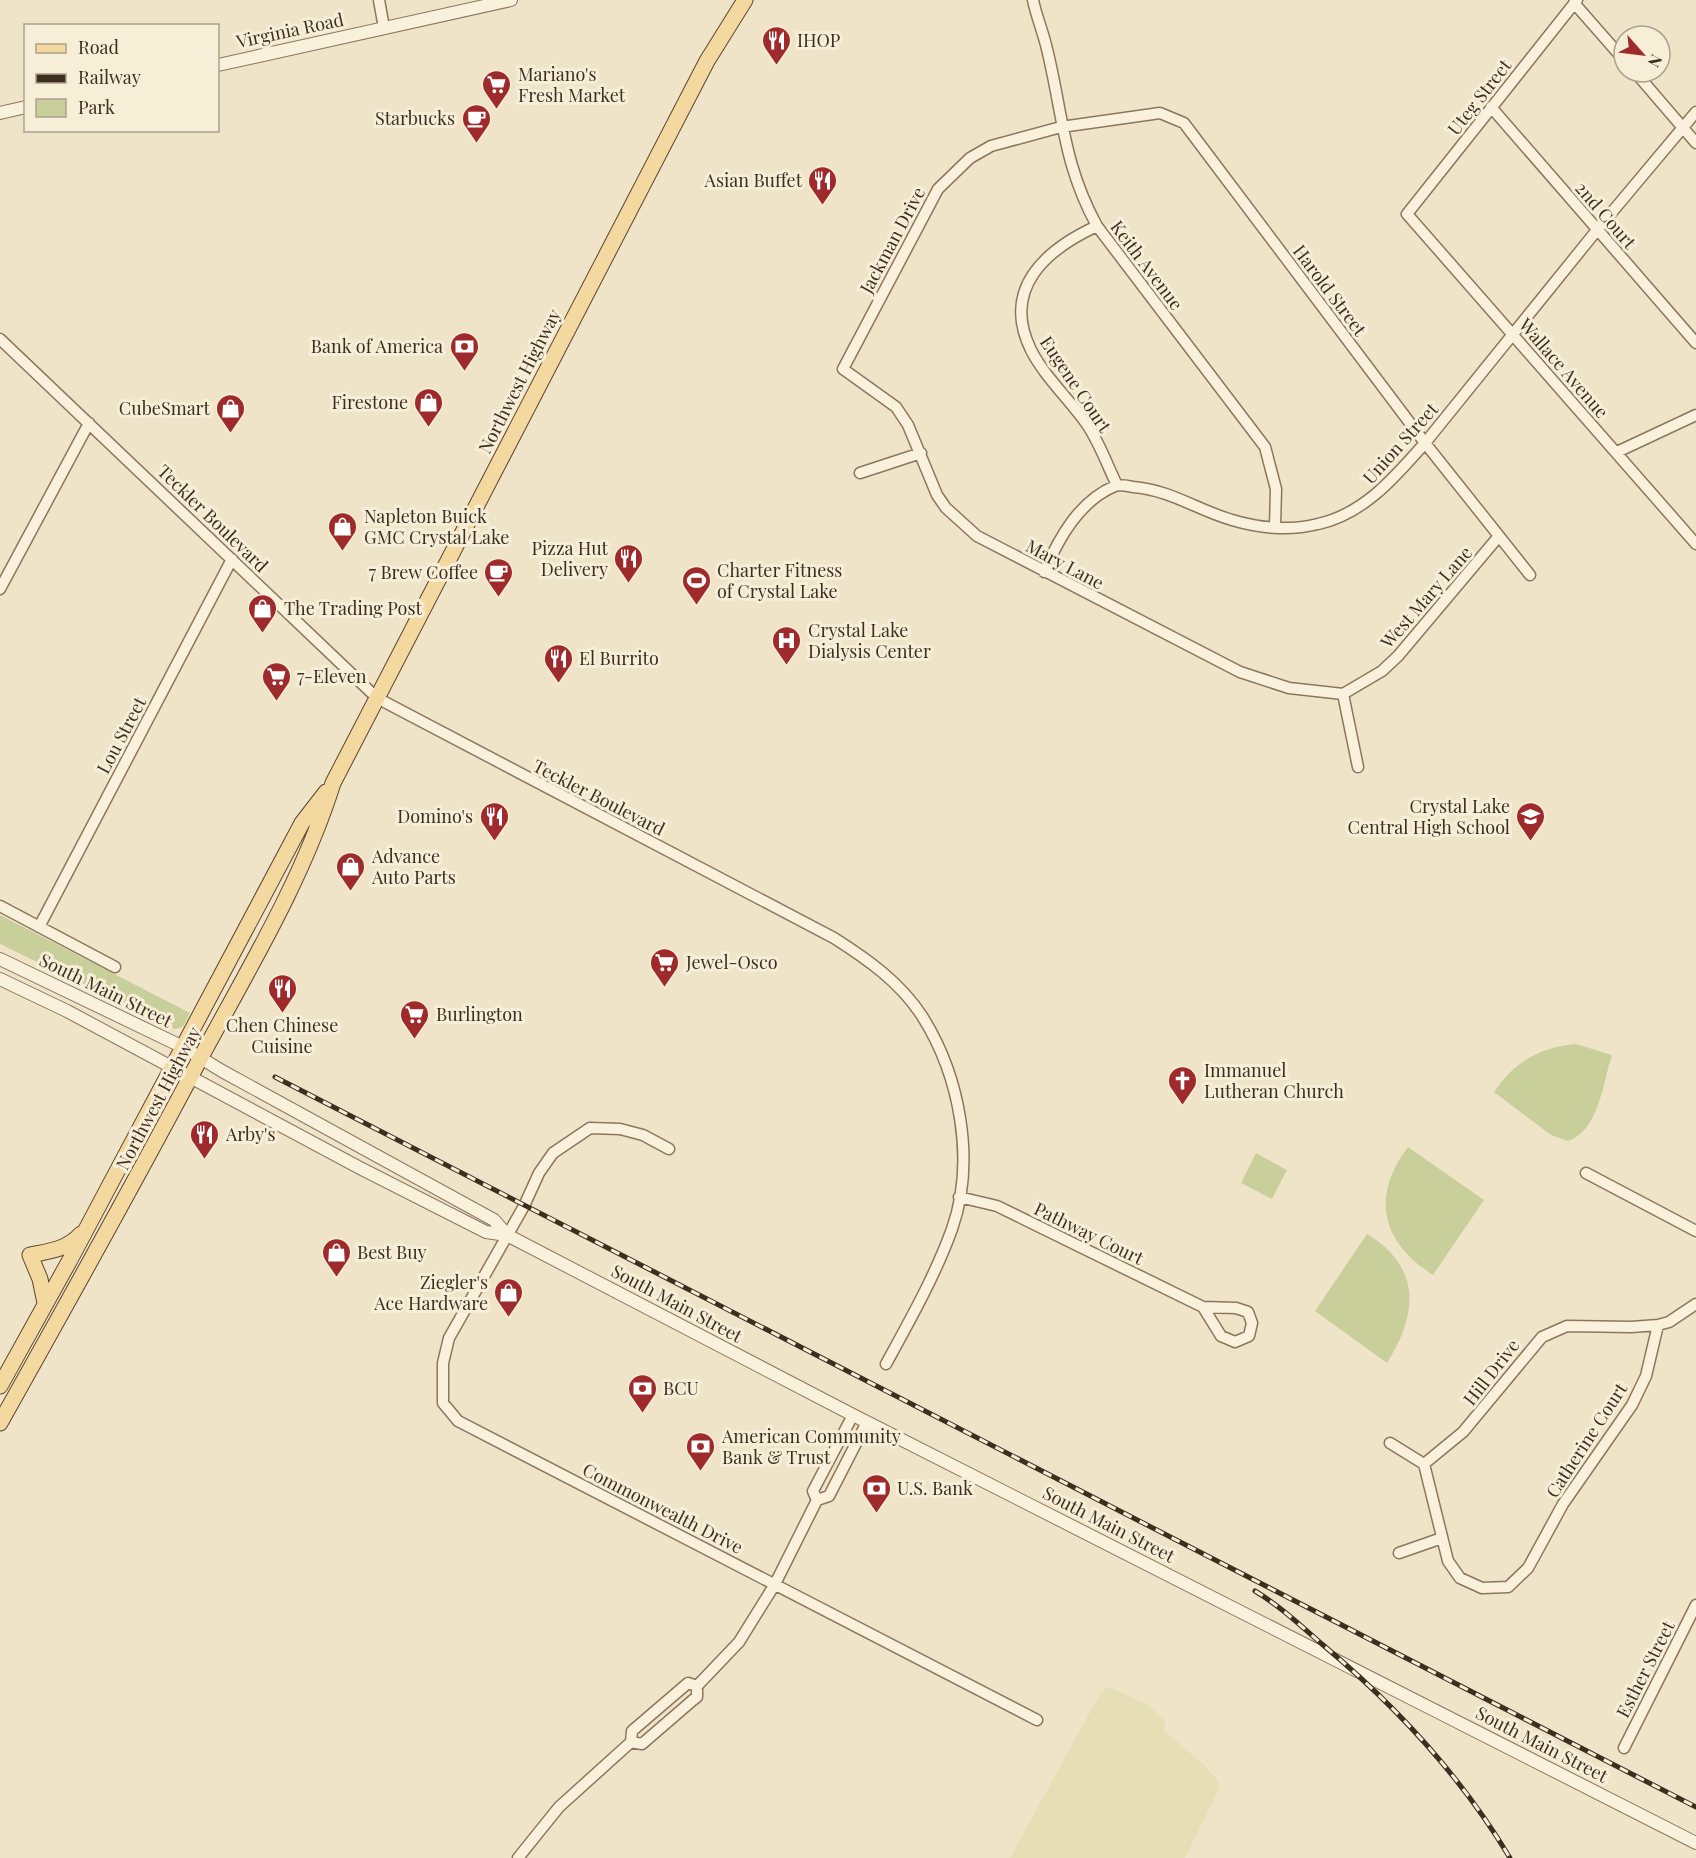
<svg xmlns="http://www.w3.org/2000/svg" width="1696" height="1858" font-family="'Playfair Display',serif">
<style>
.farmland{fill:#e6deb5}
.green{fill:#c9cf9b}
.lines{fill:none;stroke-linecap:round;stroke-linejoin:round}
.minor-casing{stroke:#8d765c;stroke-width:13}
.tertiary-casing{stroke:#8d765c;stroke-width:14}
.primary-casing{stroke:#5b4430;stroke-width:17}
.minor{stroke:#faf1dc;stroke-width:10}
.tertiary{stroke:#faf1dc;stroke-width:12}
.primary{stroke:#f3d9a0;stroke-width:15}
.rail-casing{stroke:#3d2e20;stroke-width:5}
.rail{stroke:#f7eed8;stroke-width:3;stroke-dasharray:9;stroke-linecap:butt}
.labels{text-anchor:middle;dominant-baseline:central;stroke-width:6;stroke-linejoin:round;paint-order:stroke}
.street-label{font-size:18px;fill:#3d2e20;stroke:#f7eed8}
.poi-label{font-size:18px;fill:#3d2e20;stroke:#f7eed8;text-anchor:start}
</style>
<rect width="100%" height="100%" fill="#f0e4c8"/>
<path class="farmland" d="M1109 1687 1148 1705 1165 1721 1164 1731 1202 1763 1216 1778 1220 1787 1185 1858H1010L1101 1692Z"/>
<path class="green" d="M0 915 190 1013 183 1027 174 1029 0 944Z
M1576 1044 1612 1055C1603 1083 1598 1132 1568 1141L1551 1135 1494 1092C1514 1062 1540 1047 1576 1044Z
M1408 1147 1484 1200 1433 1275C1382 1243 1370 1197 1408 1147Z
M1256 1153 1287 1170 1272 1199 1241 1183Z
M1367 1234C1423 1268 1417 1315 1387 1363L1315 1311Z"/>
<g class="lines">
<defs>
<path id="minor" d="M379 0 384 28
M1033 0C1036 15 1042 29 1046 45 1063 112 1062 162 1097 226L1265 447 1276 489 1275 527
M1577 0 1407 214 1696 544
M1574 3 1624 60
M1635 72 1696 143
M1491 107 1696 343
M1097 226C1045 250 1001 289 1031 350 1044 376 1069 399 1086 423 1099 441 1107 465 1117 485
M0 339 377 698 834 938C867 959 900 982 922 1016 960 1076 976 1161 952 1229 935 1276 910 1320 886 1364
M1617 452 1696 415
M860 473 921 453
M1044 572C1059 538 1079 501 1115 486 1120 484 1128 486 1133 487 1171 490 1197 510 1232 520 1259 528 1290 531 1318 524 1364 514 1395 477 1425 443L1597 230 1696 112
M0 589 89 423
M1343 694 1289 688 1240 672 977 536 946 508 937 495 908 425 896 407 843 369 938 189 970 158 991 146 1061 127 1160 113 1184 123 1425 443 1530 575
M1343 694 1382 671 1398 656 1499 536
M1343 694 1358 767
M0 906 115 967
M39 927 232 559
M669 1149 643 1135 620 1129 590 1128 553 1153 539 1173 524 1206 449 1338 443 1363V1403L458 1421 1037 1720
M1586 1173 1696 1231
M959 1197 997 1206 1203 1307 1221 1336 1235 1342 1249 1336 1252 1323 1248 1312 1236 1308 1203 1307
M1390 1443 1424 1464 1448 1561 1460 1578 1482 1588 1508 1587 1528 1568 1563 1504 1632 1405 1646 1376 1658 1325
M1424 1464 1463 1432 1542 1337 1567 1326 1631 1327 1658 1325 1669 1322 1696 1304
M817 1500 813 1491 853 1415
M1399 1553 1442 1538
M631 1742 642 1744 693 1700 697 1697V1686L739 1642 775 1584 817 1500 829 1496 867 1422
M1624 1748 1696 1605
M518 1858 559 1807 631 1742 632 1731 688 1683 697 1686"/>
<path id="tertiary" d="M218 65 511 0
M0 113 26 107
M0 959 183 1047 222 1071 494 1220 507 1235
M0 979 67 1011 360 1168 486 1232 507 1235 853 1415 1696 1843"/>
<path id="primary" d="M45 1303 40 1279 30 1255C50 1251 66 1250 81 1234
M0 1386 71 1258 302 823 326 792
M0 1423C68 1302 136 1180 201 1057 249 968 303 879 333 783L707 61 745 0"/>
</defs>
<use href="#minor" class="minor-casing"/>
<use href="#tertiary" class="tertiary-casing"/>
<use href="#primary" class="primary-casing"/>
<use href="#minor" class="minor"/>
<use href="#tertiary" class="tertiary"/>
<use href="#primary" class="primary"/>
<defs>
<path id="rail" d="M275 1077 1696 1807
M1255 1591C1280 1606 1301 1626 1323 1645 1396 1706 1461 1776 1510 1858"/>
</defs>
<use href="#rail" class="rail-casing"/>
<use href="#rail" class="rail"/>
</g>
<defs>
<symbol id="restaurant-pin" viewBox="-11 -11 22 30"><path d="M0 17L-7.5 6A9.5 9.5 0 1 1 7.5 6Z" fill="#9e2a2b" stroke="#f7eed8"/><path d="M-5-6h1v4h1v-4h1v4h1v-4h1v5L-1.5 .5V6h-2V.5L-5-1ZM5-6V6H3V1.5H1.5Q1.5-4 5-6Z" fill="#fff"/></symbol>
<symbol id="supermarket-pin" viewBox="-11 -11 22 30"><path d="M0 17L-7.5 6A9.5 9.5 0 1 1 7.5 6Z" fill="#9e2a2b" stroke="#f7eed8"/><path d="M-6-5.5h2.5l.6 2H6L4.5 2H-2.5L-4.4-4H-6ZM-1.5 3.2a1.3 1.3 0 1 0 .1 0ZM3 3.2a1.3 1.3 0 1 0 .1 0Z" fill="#fff"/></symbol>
<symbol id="cafe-pin" viewBox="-11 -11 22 30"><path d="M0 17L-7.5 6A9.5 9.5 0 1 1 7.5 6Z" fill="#9e2a2b" stroke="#f7eed8"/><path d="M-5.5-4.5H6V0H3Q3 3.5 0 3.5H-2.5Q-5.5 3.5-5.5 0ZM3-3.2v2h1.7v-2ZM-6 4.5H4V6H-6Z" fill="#fff"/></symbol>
<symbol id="bank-pin" viewBox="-11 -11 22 30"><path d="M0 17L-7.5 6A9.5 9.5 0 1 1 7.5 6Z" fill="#9e2a2b" stroke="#f7eed8"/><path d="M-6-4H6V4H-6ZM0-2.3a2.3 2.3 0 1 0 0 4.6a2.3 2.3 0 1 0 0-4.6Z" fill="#fff"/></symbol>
<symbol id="shop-pin" viewBox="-11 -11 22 30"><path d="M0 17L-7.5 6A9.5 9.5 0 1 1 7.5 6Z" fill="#9e2a2b" stroke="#f7eed8"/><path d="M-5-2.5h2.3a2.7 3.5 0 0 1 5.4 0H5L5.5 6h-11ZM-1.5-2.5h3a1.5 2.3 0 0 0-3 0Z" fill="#fff"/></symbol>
<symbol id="stadium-pin" viewBox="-11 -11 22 30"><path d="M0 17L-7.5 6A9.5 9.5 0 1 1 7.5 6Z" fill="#9e2a2b" stroke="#f7eed8"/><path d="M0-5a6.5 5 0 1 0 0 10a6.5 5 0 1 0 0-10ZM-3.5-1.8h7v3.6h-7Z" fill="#fff"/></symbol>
<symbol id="hospital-pin" viewBox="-11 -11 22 30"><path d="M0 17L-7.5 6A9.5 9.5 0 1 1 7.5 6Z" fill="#9e2a2b" stroke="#f7eed8"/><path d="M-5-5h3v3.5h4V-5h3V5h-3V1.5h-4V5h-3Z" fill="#fff"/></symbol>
<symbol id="school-pin" viewBox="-11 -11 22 30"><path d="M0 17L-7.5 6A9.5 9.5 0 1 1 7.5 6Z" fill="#9e2a2b" stroke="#f7eed8"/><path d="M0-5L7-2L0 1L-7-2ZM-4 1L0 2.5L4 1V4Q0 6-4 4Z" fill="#fff"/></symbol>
<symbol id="church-pin" viewBox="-11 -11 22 30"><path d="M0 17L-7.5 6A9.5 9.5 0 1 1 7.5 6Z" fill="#9e2a2b" stroke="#f7eed8"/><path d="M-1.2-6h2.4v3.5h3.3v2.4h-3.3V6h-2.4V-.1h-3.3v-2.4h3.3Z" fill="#fff"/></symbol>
</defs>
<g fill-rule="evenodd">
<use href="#restaurant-pin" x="760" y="24" width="33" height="45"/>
<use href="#supermarket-pin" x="480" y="68" width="33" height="45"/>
<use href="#cafe-pin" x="460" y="102" width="33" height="45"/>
<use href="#restaurant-pin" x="806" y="164" width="33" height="45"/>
<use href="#bank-pin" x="448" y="330" width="33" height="45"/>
<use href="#shop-pin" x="412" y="386" width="33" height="45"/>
<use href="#shop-pin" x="214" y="392" width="33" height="45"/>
<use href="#shop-pin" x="326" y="510" width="33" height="45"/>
<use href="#restaurant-pin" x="612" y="542" width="33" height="45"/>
<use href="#cafe-pin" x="482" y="556" width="33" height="45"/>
<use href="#stadium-pin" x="680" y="564" width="33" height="45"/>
<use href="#shop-pin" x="246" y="592" width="33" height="45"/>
<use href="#hospital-pin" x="770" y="624" width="33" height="45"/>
<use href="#restaurant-pin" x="542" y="642" width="33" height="45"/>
<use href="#supermarket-pin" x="260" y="660" width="33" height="45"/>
<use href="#restaurant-pin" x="478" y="800" width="33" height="45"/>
<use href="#school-pin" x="1514" y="800" width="33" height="45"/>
<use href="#shop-pin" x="334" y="850" width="33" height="45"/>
<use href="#supermarket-pin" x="648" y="946" width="33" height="45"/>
<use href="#restaurant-pin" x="266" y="972" width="33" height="45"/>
<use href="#supermarket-pin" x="398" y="998" width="33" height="45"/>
<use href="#church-pin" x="1166" y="1064" width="33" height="45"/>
<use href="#restaurant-pin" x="188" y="1118" width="33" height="45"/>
<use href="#shop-pin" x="320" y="1236" width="33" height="45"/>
<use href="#shop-pin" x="492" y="1276" width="33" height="45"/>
<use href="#bank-pin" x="626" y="1372" width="33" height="45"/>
<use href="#bank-pin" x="684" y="1430" width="33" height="45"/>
<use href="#bank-pin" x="860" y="1472" width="33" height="45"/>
</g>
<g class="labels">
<g class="street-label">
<text transform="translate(290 30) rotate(-12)">Virginia Road</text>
<text transform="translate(1479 97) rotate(-52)">Uteg Street</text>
<text transform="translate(1606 215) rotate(49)">2nd Court</text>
<text transform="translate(892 240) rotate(-62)">Jackman Drive</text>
<text transform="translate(1147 265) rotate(53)">Keith Avenue</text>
<text transform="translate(1330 290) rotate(53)">Harold Street</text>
<text transform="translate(1564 368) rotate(49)">Wallace Avenue</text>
<text transform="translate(519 381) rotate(-63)">Northwest Highway</text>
<text transform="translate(1076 384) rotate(56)">Eugene Court</text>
<text transform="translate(1400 443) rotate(-48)">Union Street</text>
<text transform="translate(213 518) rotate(44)">Teckler Boulevard</text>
<text transform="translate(1065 564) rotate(28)">Mary Lane</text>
<text transform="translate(1426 597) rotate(-49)">West Mary Lane</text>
<text transform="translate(121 735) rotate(-62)">Lou Street</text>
<text transform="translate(599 797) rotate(27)">Teckler Boulevard</text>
<text transform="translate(106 990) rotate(26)">South Main Street</text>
<text transform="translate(158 1098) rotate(-62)">Northwest Highway</text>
<text transform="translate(1089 1233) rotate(26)">Pathway Court</text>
<text transform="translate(677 1303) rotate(28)">South Main Street</text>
<text transform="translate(1491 1372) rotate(-52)">Hill Drive</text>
<text transform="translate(1586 1440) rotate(-57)">Catherine Court</text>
<text transform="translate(663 1508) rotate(27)">Commonwealth Drive</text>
<text transform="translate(1109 1524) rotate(27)">South Main Street</text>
<text transform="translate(1645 1669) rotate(-63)">Esther Street</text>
<text transform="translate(1542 1744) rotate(27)">South Main Street</text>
</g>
<g class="poi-label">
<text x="797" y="40">IHOP</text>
<text x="518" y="74">Mariano's<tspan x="518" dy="21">Fresh Market</tspan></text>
<text x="455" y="118" text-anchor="end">Starbucks</text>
<text x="802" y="180" text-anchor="end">Asian Buffet</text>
<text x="443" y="346" text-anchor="end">Bank of America</text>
<text x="408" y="402" text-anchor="end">Firestone</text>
<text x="210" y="408" text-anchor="end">CubeSmart</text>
<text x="364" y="516">Napleton Buick<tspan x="364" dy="21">GMC Crystal Lake</tspan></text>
<text x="608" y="548" text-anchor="end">Pizza Hut<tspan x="608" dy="21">Delivery</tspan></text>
<text x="717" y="570">Charter Fitness<tspan x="717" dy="21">of Crystal Lake</tspan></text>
<text x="478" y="572" text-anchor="end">7 Brew Coffee</text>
<text x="284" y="608">The Trading Post</text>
<text x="808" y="630">Crystal Lake<tspan x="808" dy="21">Dialysis Center</tspan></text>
<text x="579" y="658">El Burrito</text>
<text x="297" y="676">7-Eleven</text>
<text x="1510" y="806" text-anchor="end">Crystal Lake<tspan x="1510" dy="21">Central High School</tspan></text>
<text x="473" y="816" text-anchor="end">Domino's</text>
<text x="372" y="856">Advance<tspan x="372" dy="21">Auto Parts</tspan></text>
<text x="686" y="962">Jewel-Osco</text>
<text x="436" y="1014">Burlington</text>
<text x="282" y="1025" text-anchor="middle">Chen Chinese<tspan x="282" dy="21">Cuisine</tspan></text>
<text x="1204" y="1070">Immanuel<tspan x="1204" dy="21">Lutheran Church</tspan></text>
<text x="226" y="1134">Arby's</text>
<text x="357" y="1252">Best Buy</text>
<text x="488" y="1282" text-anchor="end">Ziegler's<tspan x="488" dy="21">Ace Hardware</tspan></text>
<text x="663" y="1388">BCU</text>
<text x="722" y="1436">American Community<tspan x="722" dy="21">Bank &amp; Trust</tspan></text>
<text x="897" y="1488">U.S. Bank</text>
</g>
</g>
<rect x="24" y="24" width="195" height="108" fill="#f7eed8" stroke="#ada18e" stroke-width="1.5"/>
<rect x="36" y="44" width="30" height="9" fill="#f3d9a0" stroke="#ada18e" stroke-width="1.5"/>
<text x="78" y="54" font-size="18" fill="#3d2e20">Road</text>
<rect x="36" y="74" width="30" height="9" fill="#3d2e20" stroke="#ada18e" stroke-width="1.5"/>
<text x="78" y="84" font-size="18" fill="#3d2e20">Railway</text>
<rect x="36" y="99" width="30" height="18" fill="#c9cf9b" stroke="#ada18e" stroke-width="1.5"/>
<text x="78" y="114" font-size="18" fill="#3d2e20">Park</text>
<g transform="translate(1642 54) rotate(118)"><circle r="28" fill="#f7eed8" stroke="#ada18e" stroke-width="1.5"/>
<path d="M0-4.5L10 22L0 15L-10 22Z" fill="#9e2a2b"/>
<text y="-9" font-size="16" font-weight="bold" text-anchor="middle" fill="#3d2e20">N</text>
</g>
</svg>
